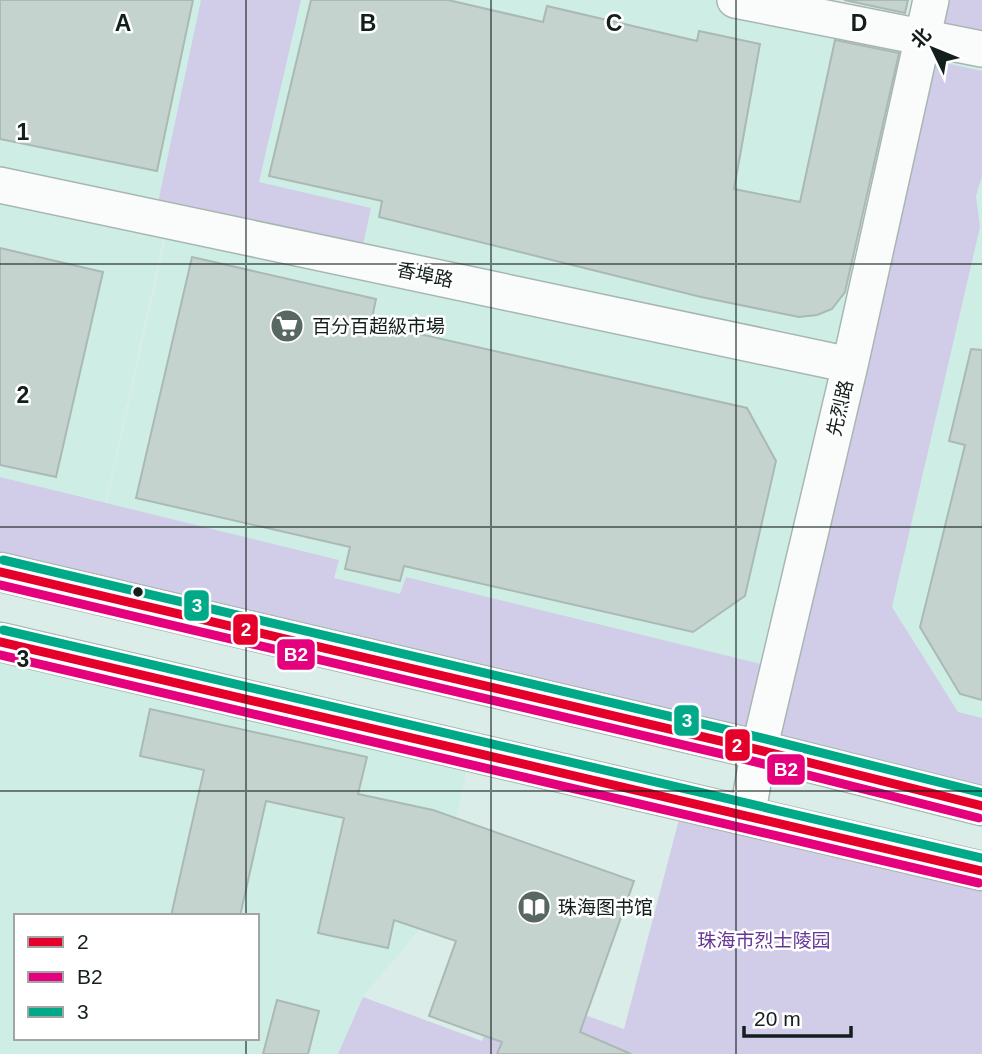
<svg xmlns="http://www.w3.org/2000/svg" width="982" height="1054" font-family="Helvetica,'Noto Sans SC',sans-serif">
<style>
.built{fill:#ceeee5;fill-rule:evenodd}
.green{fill:#d1cde8}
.building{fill:#c5d3cf;stroke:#abb9b5;stroke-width:2}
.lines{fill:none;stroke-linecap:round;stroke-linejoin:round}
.minor-casing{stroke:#a8b6b2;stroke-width:38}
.major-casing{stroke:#a8b6b2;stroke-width:41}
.minor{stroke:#fafcfc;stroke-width:35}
.major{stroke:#fafcfc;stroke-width:38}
.bus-1-casing{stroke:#fff;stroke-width:14}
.bus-2-casing{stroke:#fff;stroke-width:14}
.bus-3-casing{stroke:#fff;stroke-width:14}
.bus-1{stroke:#e4002b;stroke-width:9}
.bus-2{stroke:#e5007d;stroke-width:9}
.bus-3{stroke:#0a8;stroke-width:9}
.grid{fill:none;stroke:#131f1c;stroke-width:2;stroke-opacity:0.55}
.bus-dot{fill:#131f1c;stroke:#fff;stroke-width:2.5}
.labels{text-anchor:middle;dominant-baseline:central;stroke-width:5;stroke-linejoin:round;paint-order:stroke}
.street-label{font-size:19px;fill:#131f1c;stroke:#fff}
.poi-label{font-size:19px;fill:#131f1c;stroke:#fff;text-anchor:start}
.park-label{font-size:19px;fill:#643796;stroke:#fff}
.grid-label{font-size:23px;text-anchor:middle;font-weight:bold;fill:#131f1c;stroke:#fff;stroke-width:5;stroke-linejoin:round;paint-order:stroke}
.line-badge{stroke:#fff;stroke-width:2.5}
.badge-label{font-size:19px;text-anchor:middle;font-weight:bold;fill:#fff}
</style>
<rect width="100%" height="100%" fill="#dbede8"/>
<path class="built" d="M0 0H730L921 37 848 362 0 184Z
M924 38 982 51V804L758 748 87 591 169 223 849 366Z
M0 189 167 223 86 591 0 570Z
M0 642 471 752 434 913 363 996 338 1054H0ZM16 916H257V1038H16Z"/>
<path class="green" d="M201 0H301L259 182 371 208 362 250 157 207Z
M939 0H982V43L931 32Z
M923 58 982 71V176L976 196 980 227 892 607 958 712 982 718V792L773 741Z
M0 477 339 560 334 578 400 594 406 577 769 666 751 736 0 558Z
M683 804 982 874V1054H338L363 997 482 1041 504 986 624 1029Z"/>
<path class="building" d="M0 0H193L157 171 0 139Z
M311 0H448L543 22 547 6 697 41 699 31 760 44 734 189 800 202 835 40 899 53 845 292 832 309 817 315 799 317 701 297 379 217 382 201 269 176Z
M844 0H908L905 13Z
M0 248 103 272 56 477 0 465Z
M192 257 376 299 371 323 747 408 776 461 745 596 693 632 404 566 400 581 345 569 350 547 136 498Z
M971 349 982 350V700L960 694 920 627 965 445 949 441Z
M150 709 367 757 358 794 433 810 634 881 580 1032 631 1054H497L502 1042 429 1016 456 941 394 920 388 948 318 933 344 818 266 801 240 916H171L204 770 140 756Z
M277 1000 319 1011 308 1054H263Z"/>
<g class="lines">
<defs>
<path id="minor" d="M735 0 982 49
M0 185 850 365
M747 816 759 750 850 365 931 0"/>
<path id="major" d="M0 572 759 750 982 806
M0 642 982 871"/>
</defs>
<use href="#minor" class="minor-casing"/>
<use href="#major" class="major-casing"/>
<use href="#minor" class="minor"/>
<use href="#major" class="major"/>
<defs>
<path id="bus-1" d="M0 572 759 750 982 806
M0 642 982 871"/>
<path id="bus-2" d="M0 585 756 762 979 818
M0 655 979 883"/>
<path id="bus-3" d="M3 560 762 738 982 793
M3 630 982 858"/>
</defs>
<use href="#bus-1" class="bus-1-casing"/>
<use href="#bus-2" class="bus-2-casing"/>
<use href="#bus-3" class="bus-3-casing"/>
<use href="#bus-1" class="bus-1"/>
<use href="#bus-2" class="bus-2"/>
<use href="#bus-3" class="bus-3"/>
</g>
<path class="grid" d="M246 0V916M491 0V1054M736 0V1054M0 264H982M0 527H982M0 791H982M246 1038V1054"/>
<defs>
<symbol id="supermarket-disc" viewBox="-11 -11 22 22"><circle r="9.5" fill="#596763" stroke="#fff"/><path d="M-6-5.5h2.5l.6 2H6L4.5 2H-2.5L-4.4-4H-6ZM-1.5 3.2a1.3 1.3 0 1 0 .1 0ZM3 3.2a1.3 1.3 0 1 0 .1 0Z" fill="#fff"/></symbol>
<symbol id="library-disc" viewBox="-11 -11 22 22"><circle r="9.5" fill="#596763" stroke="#fff"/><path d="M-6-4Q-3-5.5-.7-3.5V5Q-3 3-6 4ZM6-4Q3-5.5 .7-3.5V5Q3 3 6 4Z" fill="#fff"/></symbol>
</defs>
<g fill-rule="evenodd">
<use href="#supermarket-disc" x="268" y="307" width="38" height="38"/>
<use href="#library-disc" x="515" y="888" width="38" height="38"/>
</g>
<circle class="bus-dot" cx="138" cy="592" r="6"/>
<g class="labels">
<g class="street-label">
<text transform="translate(425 275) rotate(12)">香埠路</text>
<text transform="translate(840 408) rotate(-77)">先烈路</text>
</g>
<g class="poi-label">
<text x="312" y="326">百分百超級市場</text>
<text x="558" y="907">珠海图书馆</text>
</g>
<g class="park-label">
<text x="764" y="940">珠海市烈士陵园</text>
</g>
</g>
<g class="grid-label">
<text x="123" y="31">A</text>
<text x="368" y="31">B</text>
<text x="614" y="31">C</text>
<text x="859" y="31">D</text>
<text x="23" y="140">1</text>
<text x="23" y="403">2</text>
<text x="23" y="667">3</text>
</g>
<g class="line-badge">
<rect x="183" y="589" width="27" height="33" rx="7" fill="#0a8"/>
<rect x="232" y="613" width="27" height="33" rx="7" fill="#e4002b"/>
<rect x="276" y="638" width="40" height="33" rx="7" fill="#e5007d"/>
<rect x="673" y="704" width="27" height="33" rx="7" fill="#0a8"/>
<rect x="724" y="728" width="27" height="34" rx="7" fill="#e4002b"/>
<rect x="766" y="753" width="40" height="33" rx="7" fill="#e5007d"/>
</g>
<g class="badge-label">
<text x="197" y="612">3</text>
<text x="246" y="636">2</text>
<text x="296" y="661">B2</text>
<text x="687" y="727">3</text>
<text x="737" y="752">2</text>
<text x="786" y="776">B2</text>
</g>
<rect x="14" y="914" width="245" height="126" fill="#ffffff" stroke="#a1a5a4" stroke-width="2"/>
<rect x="28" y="937" width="35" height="10" fill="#e4002b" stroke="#a1a5a4" stroke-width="2"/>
<text x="77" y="949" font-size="21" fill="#131f1c">2</text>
<rect x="28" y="972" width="35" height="10" fill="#e5007d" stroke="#a1a5a4" stroke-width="2"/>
<text x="77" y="984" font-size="21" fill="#131f1c">B2</text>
<rect x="28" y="1007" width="35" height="10" fill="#00aa88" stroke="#a1a5a4" stroke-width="2"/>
<text x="77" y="1019" font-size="21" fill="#131f1c">3</text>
<g transform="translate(933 49) rotate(313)" stroke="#ffffff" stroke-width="5" paint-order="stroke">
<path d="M0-5L12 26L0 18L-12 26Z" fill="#131f1c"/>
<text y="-10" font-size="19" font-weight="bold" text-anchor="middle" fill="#131f1c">北</text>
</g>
<path d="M744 1026v10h107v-10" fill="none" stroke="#131f1c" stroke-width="3.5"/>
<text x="754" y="1026" font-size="21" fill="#131f1c" stroke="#ffffff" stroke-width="5" paint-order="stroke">20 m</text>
</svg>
